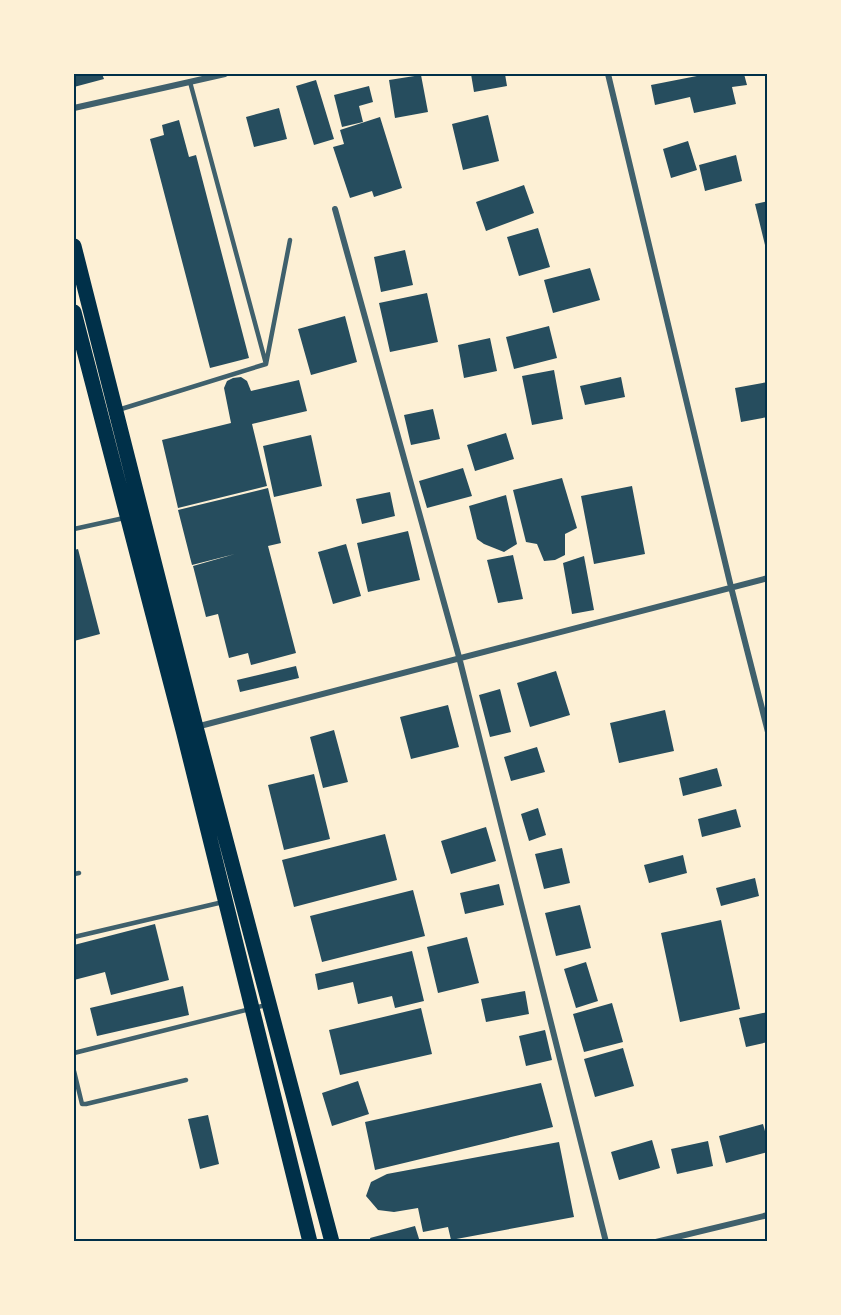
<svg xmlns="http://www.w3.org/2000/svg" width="841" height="1315" font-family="'Work Sans',sans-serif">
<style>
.building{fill:#264d5e}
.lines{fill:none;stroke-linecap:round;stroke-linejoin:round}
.service{stroke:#3f606c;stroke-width:4.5}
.minor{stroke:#3f606c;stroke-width:6}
.primary{stroke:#003049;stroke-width:15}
.neatline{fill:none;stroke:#003049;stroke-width:2}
</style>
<rect width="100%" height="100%" fill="#fdf0d5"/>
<path class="building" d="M74 74H102L104 79 74 87Z
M471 74H505L507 86 474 92Z
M707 74H744L747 85 732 87 736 104 694 113 690 97 655 105 651 85Z
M421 75 428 112 395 118 389 80Z
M316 80 334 139 314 145 296 86Z
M369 86 373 102 359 106 363 122 342 127 334 95Z
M279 108 287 139 254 147 246 117Z
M488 115 499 161 463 170 452 124Z
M380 117 402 188 374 197 372 191 350 198 333 147 344 144 340 130Z
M179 120 189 157 196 155 249 358 210 368 150 139 164 135 162 125Z
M688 141 697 170 671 178 663 149Z
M736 155 742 181 705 191 699 165Z
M524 185 534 213 486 231 476 202Z
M768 201V245H765L755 204Z
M538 228 550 267 519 276 507 237Z
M405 250 413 285 381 292 374 257Z
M590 268 600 300 553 313 544 280Z
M427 293 438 342 390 352 379 303Z
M345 316 357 362 311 375 298 329Z
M549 326 557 358 514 369 506 337Z
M490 338 497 371 464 378 458 345Z
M554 370 563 419 532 425 522 376Z
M241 377 247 381 251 391 299 380 307 411 252 424 267 486 178 508 162 440 231 423 224 388 227 381 233 378Z
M621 377 625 397 585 405 580 386Z
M768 382V417L741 422 735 388Z
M433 409 440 439 411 445 404 415Z
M506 433 514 459 475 471 467 445Z
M311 435 322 486 274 497 263 446Z
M463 468 472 496 427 508 419 481Z
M562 478 577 528 565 534V555L555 560 544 561 537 544 526 542 513 490Z
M632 486 645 554 594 564 581 496Z
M268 488 281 543 268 546 296 653 251 665 248 653 229 658 218 614 206 617 193 566 235 554 192 565 178 510Z
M390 492 395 516 362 524 356 499Z
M506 495 517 544 504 552 484 544 477 539 469 506Z
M408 531 420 580 368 592 357 543Z
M346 544 361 596 333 604 318 552Z
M78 549 100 634 74 641V550Z
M513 555 523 599 498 603 487 560Z
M584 556 594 610 572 614 563 563Z
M296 666 299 678 240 692 237 680Z
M556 671 570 715 530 727 517 683Z
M500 689 511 732 490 737 479 695Z
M448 705 459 747 411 759 400 717Z
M665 710 674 751 619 763 610 723Z
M334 730 348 782 323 788 310 737Z
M537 747 545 772 511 781 504 757Z
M717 768 722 786 683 796 679 778Z
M314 774 330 839 284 850 268 785Z
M538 808 546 835 529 841 521 814Z
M736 809 741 827 702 837 698 819Z
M486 827 496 861 451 874 441 841Z
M385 834 397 880 294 907 282 860Z
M562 848 570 883 544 889 535 854Z
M683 855 687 873 649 883 644 865Z
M755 878 759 896 721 906 716 888Z
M499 884 504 905 465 914 460 893Z
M413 890 425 936 322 962 310 916Z
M580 905 591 948 556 956 545 913Z
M721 920 740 1009 680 1022 661 933Z
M155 924 169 980 111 995 105 972 74 980V945Z
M467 937 479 983 438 993 427 947Z
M412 951 424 1001 395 1008 392 996 358 1004 353 982 318 990 315 974Z
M586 962 598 1001 576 1008 564 969Z
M183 986 189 1015 97 1036 90 1008Z
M525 991 529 1014 486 1022 481 999Z
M612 1003 623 1042 584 1052 573 1014Z
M421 1008 432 1054 340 1075 329 1030Z
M768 1012V1042L746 1047 739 1018Z
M545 1030 552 1060 526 1066 519 1036Z
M623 1048 634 1086 595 1097 584 1059Z
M358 1081 369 1114 332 1126 322 1093Z
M541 1083 553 1127 375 1170 365 1122Z
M208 1115 219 1164 200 1169 188 1119Z
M763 1124 768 1142V1152L726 1163 719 1136Z
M652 1140 660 1168 619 1180 611 1152Z
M708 1141 713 1166 677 1174 671 1149Z
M559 1142 574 1217 451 1240 448 1227 423 1232 418 1208 394 1212 378 1210 366 1196 371 1182 387 1174Z
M415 1226 420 1242H371L370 1238Z"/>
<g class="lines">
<path class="service" d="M190 82 266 364
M118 410 266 364 290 240
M74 529 124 518
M74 874 79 873
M74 937 223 902
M74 1053 266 1005
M74 1071 82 1104H86L186 1080"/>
<path class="minor" d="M608 74 731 587 768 732
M74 108 225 74
M335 209 459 657 606 1242
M196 727 768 578
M656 1242 768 1215"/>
<path class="primary" d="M74 246 196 727 332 1242
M74 312 183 730 310 1242"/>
</g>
<rect width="841" height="1315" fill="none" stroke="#fdf0d5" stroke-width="150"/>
<rect x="75" y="75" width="691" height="1165" class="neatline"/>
</svg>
